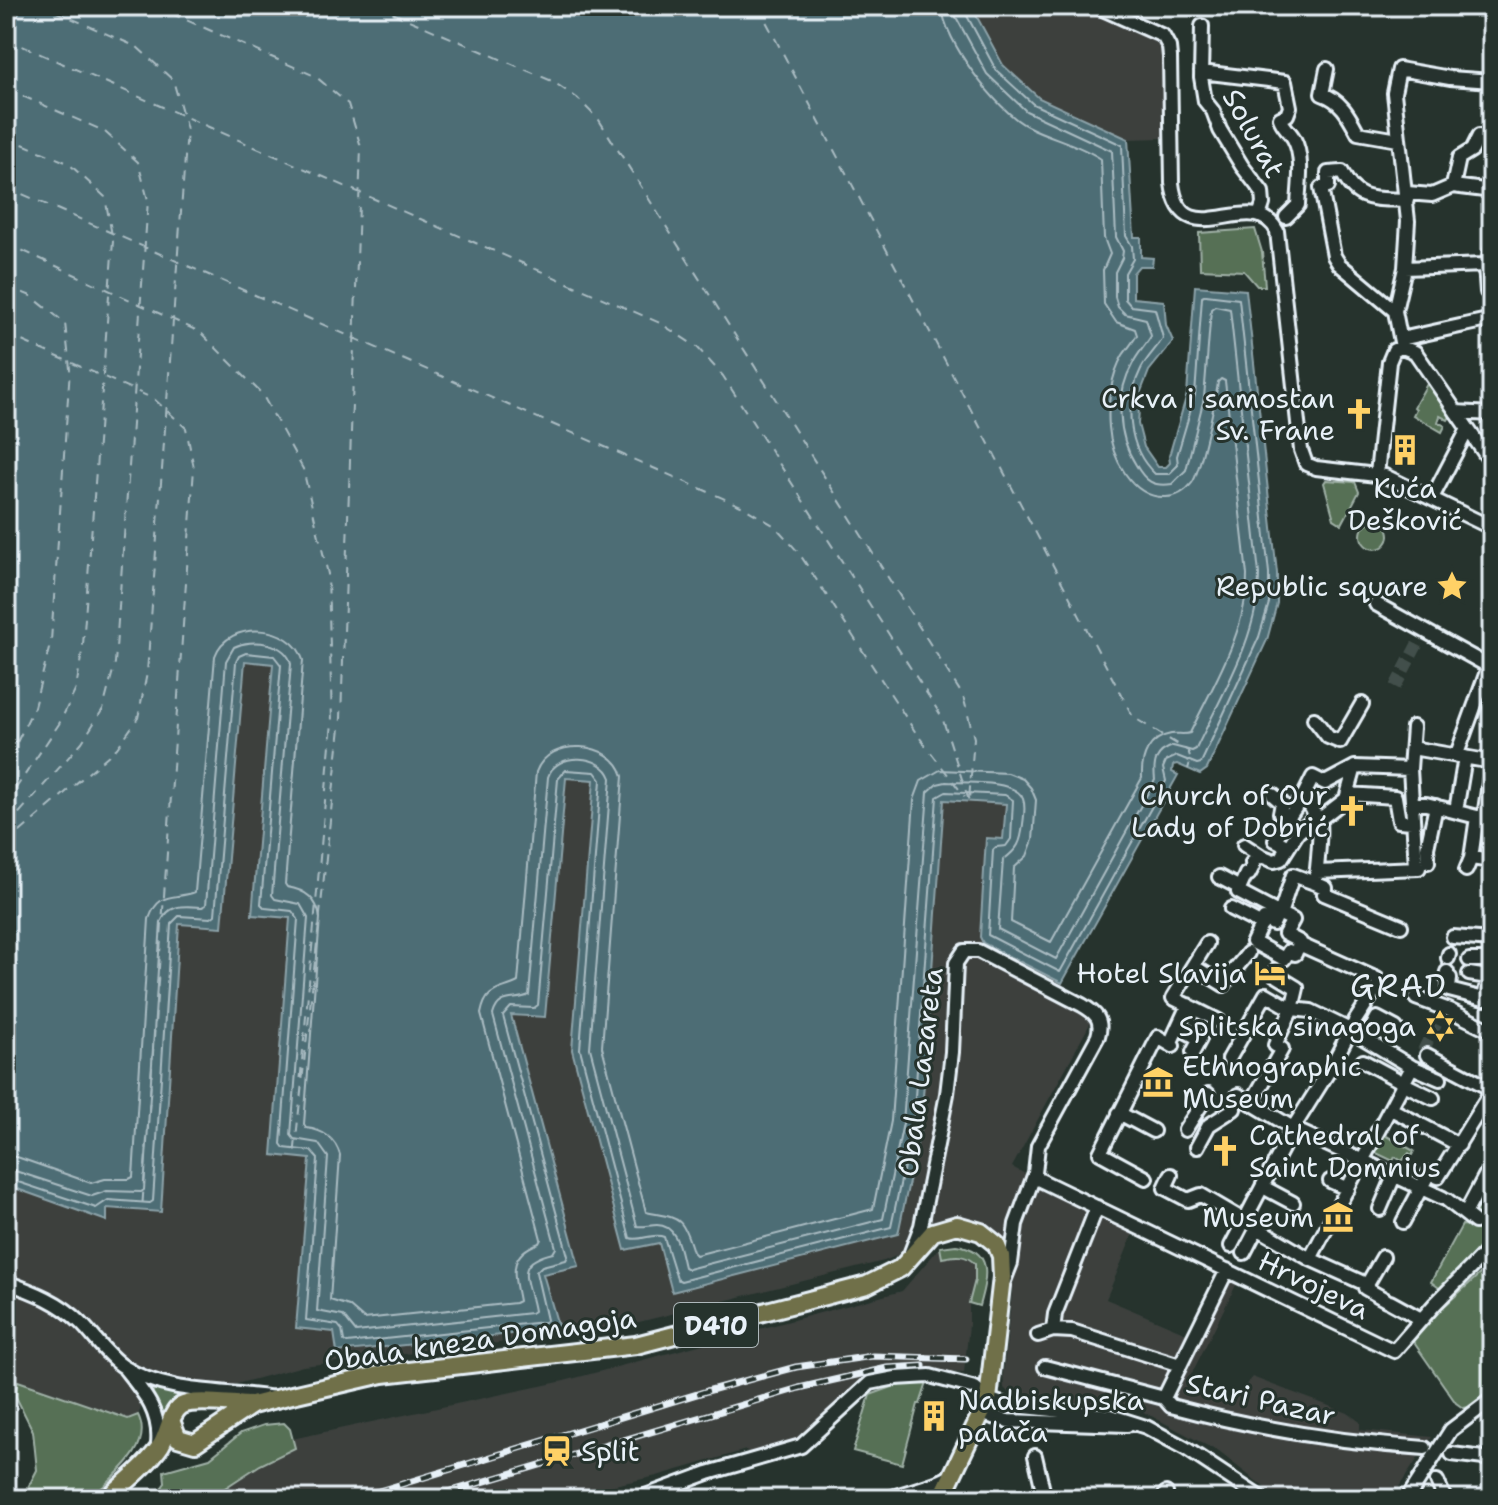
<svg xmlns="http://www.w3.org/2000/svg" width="1498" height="1505" font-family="'Shantell Sans',sans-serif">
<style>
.built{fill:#3c413e}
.green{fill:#566f55;stroke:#9fb0a6;stroke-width:2}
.water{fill:#4e6d74;stroke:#8ca2a9;stroke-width:2}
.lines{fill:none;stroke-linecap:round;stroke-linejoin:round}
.shore{stroke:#aabcc3;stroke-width:2}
.ferry{stroke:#aabcc3;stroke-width:2;stroke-dasharray:10 8;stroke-linecap:butt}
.minor-tunnel{stroke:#43504b;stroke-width:12;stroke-dasharray:12 6;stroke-linecap:butt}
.minor-casing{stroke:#e8f1f8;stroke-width:18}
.major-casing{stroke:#e8f1f8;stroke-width:22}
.minor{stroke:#26332d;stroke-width:12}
.major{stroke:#70704a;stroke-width:16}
.rail-casing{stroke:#e8f1f8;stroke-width:7}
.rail{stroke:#26332d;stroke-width:4;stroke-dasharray:12;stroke-linecap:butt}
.labels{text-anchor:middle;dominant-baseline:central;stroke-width:6;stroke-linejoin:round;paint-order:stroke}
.shield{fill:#26332d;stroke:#aeb8bb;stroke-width:2}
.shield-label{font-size:26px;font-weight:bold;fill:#e8f1f8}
.street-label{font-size:28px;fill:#e8f1f8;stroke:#26332d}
.poi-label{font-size:28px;fill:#e8f1f8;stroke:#26332d;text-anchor:end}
.quarter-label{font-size:32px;letter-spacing:2px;fill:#e8f1f8;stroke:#26332d}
</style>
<rect width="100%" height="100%" fill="#26332d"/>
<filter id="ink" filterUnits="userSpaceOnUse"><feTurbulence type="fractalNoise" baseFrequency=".0125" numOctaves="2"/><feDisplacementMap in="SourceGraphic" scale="16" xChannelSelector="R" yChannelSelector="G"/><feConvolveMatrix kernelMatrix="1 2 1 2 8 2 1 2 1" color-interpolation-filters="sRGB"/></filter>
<g filter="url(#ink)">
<path class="built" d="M971 6H1085L1148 34 1160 47 1162 57 1163 138 1128 139 1039 98 1003 65Z
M244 661 273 664 252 915 290 918 272 1154 310 1158 296 1328 334 1332 337 1352 543 1273 579 1265 511 1014 545 1017 566 778 594 780 572 1050 625 1250 659 1242 673 1292 898 1234 921 1125 944 800 1006 803 1003 839H986L980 937 983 943 1060 983 1064 982 1061 989 1098 1009 1012 1167 1134 1232 1106 1299 1191 1335 1219 1273 1237 1283 1185 1387 1230 1405 1252 1377 1348 1413 1360 1422V1430L1432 1437 1391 1499H1279L1219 1452 1138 1409 1015 1399 1004 1388 1003 1374 1015 1265 1005 1240 989 1226 965 1217 938 1219 927 1225 910 1239 904 1248 896 1256 884 1261 635 1323 566 1335 303 1366 229 1386 170 1378 151 1386 138 1415 128 1419 6 1376V1185L106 1220 107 1208 161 1212 179 924 222 926Z
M940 1247 942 1258 954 1255 970 1258 975 1264V1280L969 1303V1325L964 1373 922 1372 862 1382 823 1422 788 1443 749 1453 746 1450 657 1476 591 1490 563 1499H208L260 1465 294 1448 292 1439 564 1381 902 1291Z"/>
<path class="green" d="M1255 229 1262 252 1265 286H1257L1244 271 1200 269 1199 233Z
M1427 384 1451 415 1448 420 1440 416 1438 422 1445 426 1442 432 1413 415 1416 409 1414 407Z
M1326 480 1355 482 1359 492 1342 524 1334 519 1324 483Z
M1361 535a14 14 0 1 1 28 0a14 14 0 1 1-28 0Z
M1381 1133 1414 1151 1412 1155 1409 1153 1402 1161 1395 1157 1393 1161 1370 1150Z
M1492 1171V1230L1475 1217 1472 1206Z
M1462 1225 1474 1226 1488 1237 1442 1290 1431 1282Z
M956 1245C994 1250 987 1277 979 1306L969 1303 975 1280V1264C966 1254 955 1255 942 1258L940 1247Z
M1492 1263V1391L1470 1407 1463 1408 1456 1403 1410 1337Z
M928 1380 920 1404H918L902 1464 853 1451 870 1395 895 1386Z
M18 1381 128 1419 138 1415C155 1449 111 1477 90 1499H22L37 1470 33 1431 15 1395Z
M158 1388 199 1394 161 1420 152 1393 154 1389Z
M284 1423 290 1429 295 1448 260 1465 208 1499H153L165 1483 164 1471 210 1458 241 1433 264 1425Z"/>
<path class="water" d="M6 6H971L1003 65 1039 98 1128 139 1134 237H1141V257L1153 258 1152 266H1139L1133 273V298L1164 301 1166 325 1173 341 1149 371 1140 394 1138 424 1144 447 1158 467H1166L1170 463 1169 456 1187 394 1195 286 1246 290 1277 573V603L1267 640 1207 769 1200 774 1177 764 1173 765 1172 772 1178 775 1062 983 983 943 980 937 986 838 1003 839 1006 804 944 800 921 1125 898 1234 672 1292 659 1243 625 1250 572 1050 594 780 566 778 545 1017 511 1015 579 1266 543 1274 559 1329 337 1352 334 1332 296 1328 310 1159 272 1155 290 918 252 915 273 664 245 661 222 927 179 924 161 1212 107 1208V1221L6 1185Z"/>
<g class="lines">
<path class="shore" d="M6 1156 17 1157 91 1183 105 1179H129L133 1177 149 919C159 890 174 900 195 892L215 656C228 619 293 624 303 660L285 884 287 887C306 890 317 899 320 918L304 1124 306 1128C324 1130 335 1138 340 1155L330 1300 349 1306 364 1319 515 1303 519 1301C514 1274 507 1255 539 1243L541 1239 481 1014C486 987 500 991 518 982L536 772C549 736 613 740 623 776L602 1047 646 1212C680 1219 682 1215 693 1252L696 1255 873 1209 891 1121 914 800 921 781 940 770 1008 773 1023 779 1031 788 1036 800 1033 840 1027 856 1014 868 1011 922 1051 942 1142 778C1141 758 1148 738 1171 734 1178 733 1184 735 1190 733 1214 683 1247 631 1247 575L1225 381 1221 379 1218 382C1216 398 1200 473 1192 483 1185 492 1176 497 1166 497 1132 499 1111 457 1109 427 1107 404 1111 375 1123 355 1128 348 1133 342 1137 335L1135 329 1116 322 1104 304 1103 270 1110 254 1104 238 1101 159C1079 144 1050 138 1027 126 997 111 943 40 942 6
M6 1168 92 1196 107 1191 141 1192 144 1190 161 922C169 903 185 906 202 907L206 905 226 661 234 647C252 638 286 642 291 664L272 895 275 899 300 904 308 918 291 1135 294 1139 318 1143 328 1157 317 1311 343 1316 356 1332 531 1313 534 1311C529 1280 511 1263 553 1253L556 1248 493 1015C499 993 515 1002 529 995L548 777C556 751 603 754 611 778L590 1048 637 1226C644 1227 650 1225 657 1225 678 1225 680 1252 684 1267L688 1269 883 1219 903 1123 928 792 937 784 946 782C964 783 1016 779 1023 799 1026 806 1024 816 1023 824 1021 843 1018 849 1003 860L998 929 1056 959 1155 780C1153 763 1155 752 1173 746L1192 751 1196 749C1222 694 1259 636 1259 574L1230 309 1215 306 1211 309 1204 398 1186 470 1172 484C1153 487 1145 481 1136 465 1117 435 1115 395 1133 363 1138 353 1146 345 1151 336L1146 319 1125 314 1118 307 1115 297V272L1122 258 1123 251 1116 237 1112 151 1026 111 987 74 956 17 954 6
M6 1178 96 1208 108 1200 150 1203 153 1201 171 924 179 916 211 918 215 915 236 662 239 656 246 653 274 656 281 665 261 904 265 908 292 911 298 919 281 1144 284 1148 311 1151 318 1159 306 1320 338 1325 342 1330 344 1341 347 1343 544 1322 547 1320 536 1272 542 1266 566 1260 568 1256 503 1016 511 1007 534 1008 538 1005 558 779 566 770 595 772 601 780 580 1049 630 1238C641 1242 652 1232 664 1237L677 1279 681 1281 891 1227 913 1124 937 797 946 792 1005 795 1013 800 1011 839 1006 846 996 847 993 850 988 935 1060 972 1166 781 1163 768 1166 761 1177 756 1197 764 1201 763 1259 637 1269 603V573L1239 299 1206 295 1202 297 1195 395 1177 456 1178 465 1169 474H1155C1127 448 1124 403 1141 369 1146 358 1157 348 1163 338L1155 309 1131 306 1125 299V273L1133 259 1132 246 1126 236 1122 145 1033 104 996 70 965 12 964 6"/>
<path class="ferry" d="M154 6 315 76 348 104 361 147 341 718 294 1157
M376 6 552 81 577 98 599 120 963 696 974 738 969 800
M758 6 1133 717 1188 751 1191 759 1188 769
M6 39 660 323 697 347 723 376 942 717 969 801
M6 89 104 131 138 162 148 200 115 663 103 709 82 742 6 828
M6 137 68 163 105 197 113 241 83 645 76 689 59 724 6 803
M6 187 741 506 775 526 799 553 916 733 965 797
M6 243 200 332 262 394 303 469 328 574 332 722 300 1084
M6 286 31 296 65 323 70 369 51 641 34 707 6 765
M6 334 154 399 186 428 194 468 142 1210
M6 844 117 748 138 718 147 673 187 130 173 80 137 47 43 6"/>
<path class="minor-tunnel" d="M1395 687 1420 639
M1423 1051 1443 1010"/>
<defs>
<path id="minor" d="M1096 6 1163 36 1169 47 1170 57 1172 183C1181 259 1253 184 1277 231L1301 450 1306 464 1316 468 1385 476 1492 528
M1202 26 1201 77 1205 101 1213 111 1220 130 1242 166 1262 192 1263 204 1259 216
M1327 69 1322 94C1341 100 1349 116 1358 133L1398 140
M1201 72 1285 82 1290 107 1287 115 1280 118C1283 127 1290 131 1294 139 1304 158 1299 184 1298 205L1286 217
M1453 186 1459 158 1472 150 1479 136
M1407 193 1432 195 1453 186 1492 191
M1485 265 1488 262 1492 248
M1405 268 1485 265 1487 292H1492
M1395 311 1339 264 1334 256 1321 188 1328 186V173L1342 172C1357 204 1376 198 1407 200
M1401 339 1492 319
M1402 347 1395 311 1405 268 1408 221 1394 93 1399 69 1450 78 1492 81
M1402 347 1415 352 1492 464
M1456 412 1492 414
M1377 474 1389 362 1394 350 1402 347
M1432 498 1468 429
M1376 604 1492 668
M1314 719 1328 737 1340 742 1362 704
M1413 727 1410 769 1416 867
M1412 748 1492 762
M1457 754 1489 666
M1348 794 1395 797 1399 821 1412 822
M1273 795 1282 803 1280 813 1287 820 1275 840 1283 844 1285 850
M1304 795 1313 777 1325 783 1355 767
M1412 804H1426L1477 817
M1456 811 1465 757
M1320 819 1346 799 1355 767 1410 769
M1287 820 1304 795 1316 817
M1244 845 1261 856
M1471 858 1492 861
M1428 862 1427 848 1436 806
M1466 870 1471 858 1477 817H1484L1492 763
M1317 872 1419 868
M1219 877 1240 888
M1315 883 1326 888 1324 894 1401 926
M1231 909 1262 925
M1280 914 1293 875 1315 883C1317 872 1322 823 1318 816L1298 832 1281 859 1274 861 1261 856 1252 863 1253 866 1249 874H1246L1238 892 1278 913 1293 920 1285 934 1300 942 1295 954 1289 951 1284 959 1253 942 1264 919 1273 924 1278 913 1280 914
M1453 937 1492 940
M1207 943 1173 998 1219 1021
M1299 944 1377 979
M1448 958 1449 954
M1469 960H1491
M1193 966 1224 985C1231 972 1239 965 1248 953
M1447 972 1446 977 1450 978 1449 990 1484 999 1488 977 1469 974
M1416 998 1449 1010 1492 1031
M1355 1021 1379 984
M1178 1027 1200 1039 1193 1052
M1366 1039 1377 1018 1396 1028
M1170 1044 1188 1005
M1427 1055 1491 1089
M1229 1059 1266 994 1292 1009 1311 1011 1350 1030 1412 1067 1440 1079
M1363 1061 1404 1083
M1404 1084 1433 1098
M1238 1095 1296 1130 1443 1198
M1252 1102 1282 1049 1275 1045 1292 1009 1297 988 1274 974 1276 970
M1391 1109 1459 1145
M1119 1113 1153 1131
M1185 1130 1208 1094
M1197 1147 1209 1125 1234 1109
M1171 1175 1165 1188 1188 1200 1201 1195 1310 1259 1368 1285
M1146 1178 1100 1153 1158 1037 1173 1046
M1040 1180 1394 1351 1435 1304 1492 1246
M1330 1181 1348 1189
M1263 1187 1293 1203
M1447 1200 1475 1222
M1380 1209 1395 1174
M1465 1214 1492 1163
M1403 1222 1429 1173 1438 1177 1492 1090
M1231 1246 1293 1128 1330 1069 1353 1025
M911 1252 921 1226 947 1094 952 1052 956 963 964 951H978L1082 1005C1096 1013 1103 1020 1098 1036L1038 1146 1035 1173 1016 1224 1011 1263 1004 1281
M1244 1253 1257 1228
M1383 1257 1365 1288 1386 1300
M1310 1259 1412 1067
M6 1282C34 1292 60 1302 81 1323 95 1337 108 1357 124 1367 166 1395 227 1390 275 1398
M1390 1302 1421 1319
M1053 1330 1055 1314 1097 1207
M1038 1335 1053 1330 1072 1331 1180 1365
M1045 1367 1164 1398 1171 1406C1257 1429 1336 1442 1425 1448
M125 1369C144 1393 161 1412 158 1444
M1164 1398 1227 1270
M982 1414 1008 1421 1127 1425
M1452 1454 1492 1459
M1035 1456 1045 1499
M1437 1481 1445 1499
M640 1498 708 1473 801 1446 870 1383 896 1378 930 1376 975 1388 988 1399 1005 1405 1111 1416 1146 1427 1185 1448 1262 1499
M887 1499C905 1492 938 1485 951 1476
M1163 1499 1166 1493
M1407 1499 1451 1430 1492 1399"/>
<path id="major" d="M172 1423 178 1438 195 1443 252 1405 292 1395 383 1374 636 1345 867 1285 901 1268 933 1232 957 1225 981 1232 996 1244 1001 1256 1002 1277 988 1399 941 1499
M107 1499C125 1482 147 1466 161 1445 168 1434 170 1413 181 1406 194 1398 234 1405 251 1405"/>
</defs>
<use href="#minor" class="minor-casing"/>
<use href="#major" class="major-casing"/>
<use href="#minor" class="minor"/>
<use href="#major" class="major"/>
<defs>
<path id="rail" d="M353 1499 707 1391 796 1367 873 1356 966 1359
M425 1499 799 1388 887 1368 923 1366"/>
</defs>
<use href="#rail" class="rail-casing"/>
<use href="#rail" class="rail"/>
</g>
</g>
<defs>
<symbol id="church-bare" viewBox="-9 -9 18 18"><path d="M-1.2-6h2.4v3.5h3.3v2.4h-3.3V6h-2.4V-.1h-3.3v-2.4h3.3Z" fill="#ffd166" stroke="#26332d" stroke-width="2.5" paint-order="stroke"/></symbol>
<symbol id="building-bare" viewBox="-9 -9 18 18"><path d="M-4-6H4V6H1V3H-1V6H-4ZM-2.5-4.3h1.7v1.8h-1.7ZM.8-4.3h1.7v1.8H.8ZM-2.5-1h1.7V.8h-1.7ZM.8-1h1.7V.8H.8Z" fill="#ffd166" stroke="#26332d" stroke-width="2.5" paint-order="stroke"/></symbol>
<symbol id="sight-bare" viewBox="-9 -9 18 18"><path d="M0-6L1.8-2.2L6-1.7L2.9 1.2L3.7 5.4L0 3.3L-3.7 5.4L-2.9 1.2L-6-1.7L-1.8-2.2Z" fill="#ffd166" stroke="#26332d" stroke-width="2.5" paint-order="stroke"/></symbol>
<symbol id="hotel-bare" viewBox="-9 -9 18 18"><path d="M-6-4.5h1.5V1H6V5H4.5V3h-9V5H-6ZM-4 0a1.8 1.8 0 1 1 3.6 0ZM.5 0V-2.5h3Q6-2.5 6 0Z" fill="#ffd166" stroke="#26332d" stroke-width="2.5" paint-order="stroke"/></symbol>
<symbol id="synagogue-bare" viewBox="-9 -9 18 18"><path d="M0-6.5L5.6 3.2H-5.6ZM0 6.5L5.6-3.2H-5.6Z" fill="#ffd166" stroke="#26332d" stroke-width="2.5" paint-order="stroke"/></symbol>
<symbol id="museum-bare" viewBox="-9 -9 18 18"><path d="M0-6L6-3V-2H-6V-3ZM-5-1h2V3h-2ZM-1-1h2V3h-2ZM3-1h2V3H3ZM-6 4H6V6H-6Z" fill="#ffd166" stroke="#26332d" stroke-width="2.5" paint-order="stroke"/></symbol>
<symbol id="station-bare" viewBox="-9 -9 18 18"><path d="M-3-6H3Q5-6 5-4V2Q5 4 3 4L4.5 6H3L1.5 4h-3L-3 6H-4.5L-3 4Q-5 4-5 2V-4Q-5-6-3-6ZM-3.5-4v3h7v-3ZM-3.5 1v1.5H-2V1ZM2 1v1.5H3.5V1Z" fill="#ffd166" stroke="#26332d" stroke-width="2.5" paint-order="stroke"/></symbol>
</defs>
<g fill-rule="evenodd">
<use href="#church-bare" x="1337" y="392" width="44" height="44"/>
<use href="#building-bare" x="1383" y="428" width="44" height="44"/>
<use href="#sight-bare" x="1430" y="564" width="44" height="44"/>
<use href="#church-bare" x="1330" y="789" width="44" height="44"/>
<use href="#hotel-bare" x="1248" y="951" width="44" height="44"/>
<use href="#synagogue-bare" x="1418" y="1004" width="44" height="44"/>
<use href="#museum-bare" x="1136" y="1060" width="44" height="44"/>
<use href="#church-bare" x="1203" y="1129" width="44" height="44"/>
<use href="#museum-bare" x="1316" y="1195" width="44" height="44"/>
<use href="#building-bare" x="912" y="1394" width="44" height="44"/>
<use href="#station-bare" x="535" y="1429" width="44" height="44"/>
</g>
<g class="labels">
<rect class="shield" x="674" y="1303" width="84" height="44" rx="6"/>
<g class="shield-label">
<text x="716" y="1325">D410</text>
</g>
<g class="street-label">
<text transform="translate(1254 133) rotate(61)">Solurat</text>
<text transform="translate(920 1072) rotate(-83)">Obala Lazareta</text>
<text transform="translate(1314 1285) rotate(26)">Hrvojeva</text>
<text transform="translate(480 1339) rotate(-8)">Obala kneza Domagoja</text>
<text transform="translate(1261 1399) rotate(13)">Stari Pazar</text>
</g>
<g class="poi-label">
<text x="1335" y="398">Crkva i samostan<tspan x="1335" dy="32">Sv. Frane</tspan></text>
<text x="1405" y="488" text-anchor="middle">Kuća<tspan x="1405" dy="32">Dešković</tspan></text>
<text x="1428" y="586">Republic square</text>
<text x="1328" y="795">Church of Our<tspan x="1328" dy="32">Lady of Dobrić</tspan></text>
<text x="1246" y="973">Hotel Slavija</text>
<text x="1416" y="1026">Splitska sinagoga</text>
<text x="1182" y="1066" text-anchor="start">Ethnographic<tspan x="1182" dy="32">Museum</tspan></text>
<text x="1249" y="1135" text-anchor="start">Cathedral of<tspan x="1249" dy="32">Saint Domnius</tspan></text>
<text x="1314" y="1217">Museum</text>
<text x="958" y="1400" text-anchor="start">Nadbiskupska<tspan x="958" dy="32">palača</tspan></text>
<text x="581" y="1451" text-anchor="start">Split</text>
</g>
<g class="quarter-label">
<text x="1399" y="985">GRAD</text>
</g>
</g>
<rect width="1498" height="1505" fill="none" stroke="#26332d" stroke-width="32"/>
<rect x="16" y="16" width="1466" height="1473" fill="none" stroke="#e8f1f8" stroke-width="3" filter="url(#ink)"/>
</svg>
